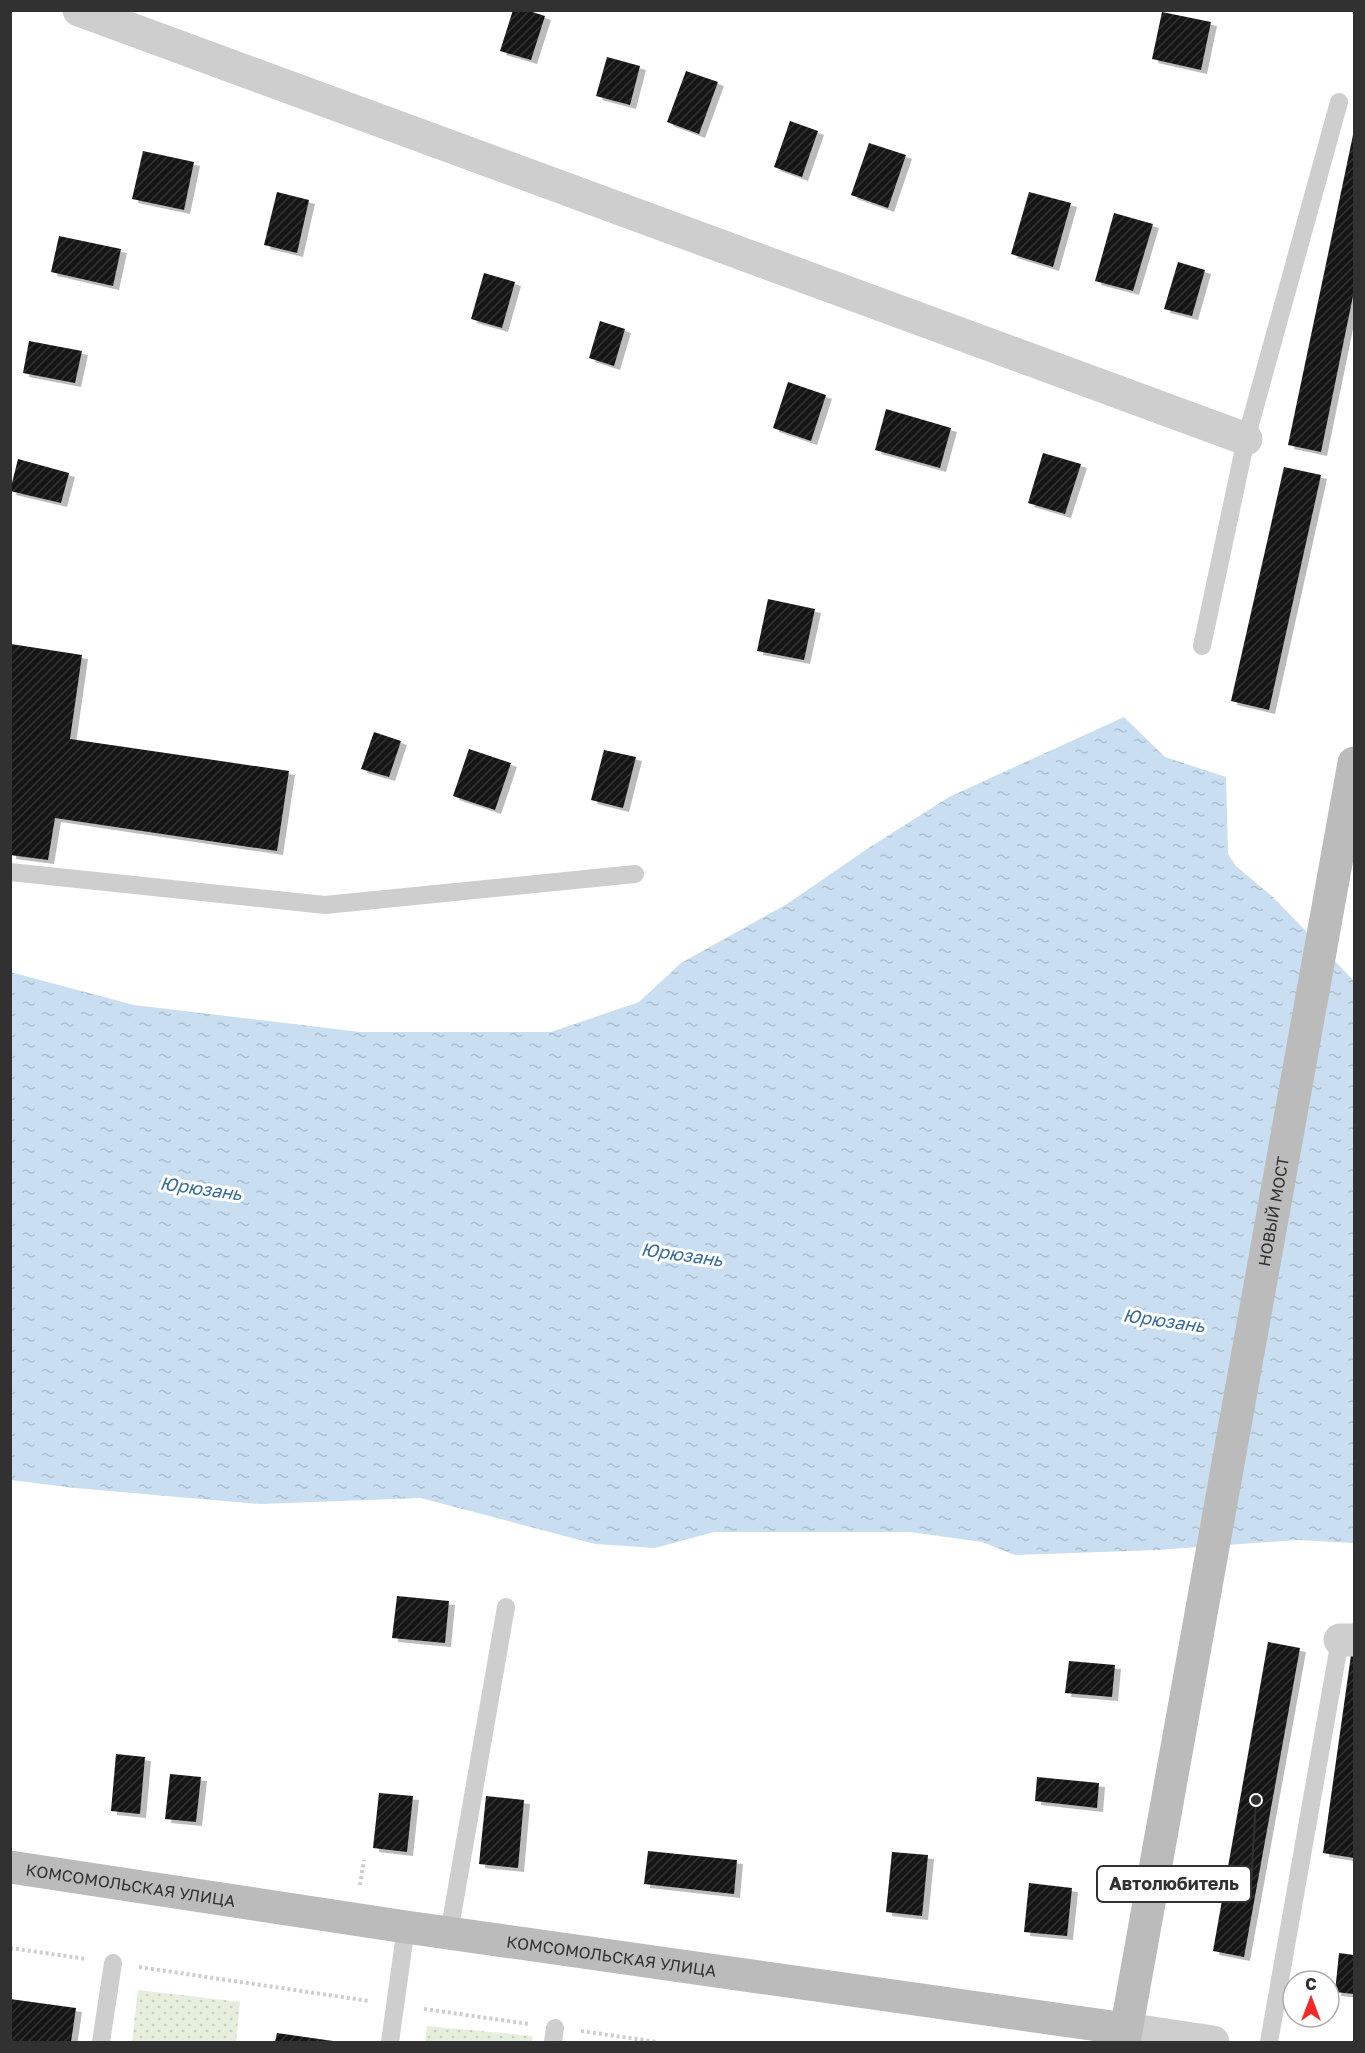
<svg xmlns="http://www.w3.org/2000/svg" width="1365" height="2053" font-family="'Golos Text',sans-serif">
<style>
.park{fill:url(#park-dots)}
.water{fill:url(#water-ripples)}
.building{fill:url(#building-hatch);filter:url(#shadow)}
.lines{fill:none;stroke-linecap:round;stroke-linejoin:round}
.path{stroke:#cecece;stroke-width:4;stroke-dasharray:3 3;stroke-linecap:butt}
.lane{stroke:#cecece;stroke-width:18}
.street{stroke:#cecece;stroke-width:33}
.secondary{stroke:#bbb;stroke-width:33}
.labels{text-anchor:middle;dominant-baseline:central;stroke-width:6;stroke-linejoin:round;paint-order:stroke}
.street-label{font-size:16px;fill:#313131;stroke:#fff}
.water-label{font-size:18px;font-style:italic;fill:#376c9b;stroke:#fff}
.leader{fill:none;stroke:#313131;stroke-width:2}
.callout-dot{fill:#313131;stroke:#fff;stroke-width:2}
.callout{fill:#fff;stroke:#313131;stroke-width:2}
.callout-label{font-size:18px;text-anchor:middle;font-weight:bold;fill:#313131}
</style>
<defs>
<pattern id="park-dots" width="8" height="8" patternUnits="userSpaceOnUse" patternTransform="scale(1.5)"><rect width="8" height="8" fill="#e6efde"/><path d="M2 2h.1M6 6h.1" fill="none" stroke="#c6cdbf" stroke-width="1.8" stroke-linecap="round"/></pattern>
<pattern id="water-ripples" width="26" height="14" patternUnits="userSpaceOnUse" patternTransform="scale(1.5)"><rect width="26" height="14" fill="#c9def0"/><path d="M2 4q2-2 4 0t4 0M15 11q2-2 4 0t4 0" fill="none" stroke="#adbfce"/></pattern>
<pattern id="building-hatch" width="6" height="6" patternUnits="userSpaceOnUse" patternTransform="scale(1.5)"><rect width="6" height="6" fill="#181818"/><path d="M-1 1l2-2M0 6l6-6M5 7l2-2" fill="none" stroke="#313131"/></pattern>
<filter id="shadow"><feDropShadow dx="6" dy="4" stdDeviation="0" flood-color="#0004"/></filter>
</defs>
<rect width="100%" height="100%" fill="#fff"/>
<path class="park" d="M138 1990 240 2002 236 2042H149L132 2041Z
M427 2026 533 2036 532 2042H425Z"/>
<path class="water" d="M1124 717 1165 757 1226 777 1228 854 1236 866 1273 897 1354 981V1543L1298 1540 1157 1550 1015 1555 982 1542 910 1532H714L655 1548 595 1544 421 1498 260 1504 75 1488 11 1480 10 972 134 1005 360 1032H551L639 1002 681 963 787 904 867 849 949 797Z"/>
<path class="building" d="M513 10H526L545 16 531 60 500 51Z
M1162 12 1211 22 1201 70 1152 59Z
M607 57 640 66 630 105 596 96Z
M686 71 718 82 699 134 667 122Z
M790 121 818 131 802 177 774 167Z
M1353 135 1354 291 1321 452 1288 445Z
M869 143 906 155 888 208 851 195Z
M143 151 194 162 184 210 132 199Z
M277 192 309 200 297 253 264 245Z
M1029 192 1071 203 1053 267 1011 254Z
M1114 213 1153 224 1133 291 1095 281Z
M59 236 121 249 113 286 51 272Z
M1178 262 1205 270 1192 316 1164 309Z
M484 273 515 282 502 328 471 319Z
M600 321 625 329 614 366 589 358Z
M29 341 82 351 75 383 23 373Z
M788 382 826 395 811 441 773 428Z
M886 409 951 428 940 468 875 450Z
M1043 453 1081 464 1065 514 1028 503Z
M18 459 69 473 61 503 10 491Z
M1284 467 1321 475 1269 710 1231 701Z
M768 599 815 609 804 660 757 651Z
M11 644 82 655 70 739 289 771 277 851 55 818 48 860 10 855Z
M374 732 401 741 389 777 361 769Z
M469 749 511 763 495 810 453 796Z
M604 750 636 757 623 808 591 800Z
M397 1596 449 1601 445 1643 392 1638Z
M1268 1642 1300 1648 1244 1957 1213 1951Z
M1352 1648H1354V1858L1323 1853Z
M1069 1661 1115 1665 1112 1697 1065 1693Z
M116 1754 145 1757 140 1814 111 1811Z
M170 1774 201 1777 196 1822 165 1819Z
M1037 1777 1099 1783 1097 1808 1035 1801Z
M379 1793 413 1796 407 1852 373 1848Z
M486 1796 524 1800 518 1868 479 1864Z
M648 1851 737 1860 734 1894 644 1884Z
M892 1852 928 1855 922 1916 886 1912Z
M1029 1883 1072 1888 1067 1936 1024 1932Z
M1339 1953 1354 1955V1994L1335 1992Z
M10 1999 76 2008 71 2042H10Z
M277 2033 333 2041V2042H275Z"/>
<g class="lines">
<path class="path" d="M360 1885 364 1860
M10 1948 87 1959
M139 1967 369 2001
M424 2009 529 2024
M581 2031 657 2042"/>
<path class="lane" d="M1202 646 1246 439 1339 102
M10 872 325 905 635 874
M449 1933 506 1607
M101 2042 113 1963
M390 2042 406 1927
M553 2042 555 2028
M1269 2042 1340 1640"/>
<path class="street" d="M79 10 1246 439
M1340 1640H1354
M1126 2029 1213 2042"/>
<g class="secondary">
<path id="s1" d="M10 1867 406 1927 1126 2029"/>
<path id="s2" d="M1124 2042 1354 763"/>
</g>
</g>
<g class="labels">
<g class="street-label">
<text stroke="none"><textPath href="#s2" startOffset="844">НОВЫЙ МОСТ</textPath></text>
<text stroke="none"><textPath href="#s1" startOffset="122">КОМСОМОЛЬСКАЯ УЛИЦА</textPath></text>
<text stroke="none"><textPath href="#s1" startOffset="608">КОМСОМОЛЬСКАЯ УЛИЦА</textPath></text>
</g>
<g class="water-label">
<text transform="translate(201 1188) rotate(8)">Юрюзань</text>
<text transform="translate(682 1254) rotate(8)">Юрюзань</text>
<text transform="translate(1164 1320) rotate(8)">Юрюзань</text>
</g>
</g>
<path class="leader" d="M1256 1800L1251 1884"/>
<circle class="callout-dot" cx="1256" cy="1800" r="6"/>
<rect class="callout" x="1097" y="1866" width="154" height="36" rx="6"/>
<g class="callout-label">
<text x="1174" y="1890">Автолюбитель</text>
</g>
<rect width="1365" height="2053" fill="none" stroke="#313131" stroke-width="24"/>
<g transform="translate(1311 1999)"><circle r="28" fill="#ffffff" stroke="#adadad" stroke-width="1.5"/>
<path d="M0-4.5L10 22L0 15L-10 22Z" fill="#f42827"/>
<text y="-9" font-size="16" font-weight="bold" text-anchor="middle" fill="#313131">С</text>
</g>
</svg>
